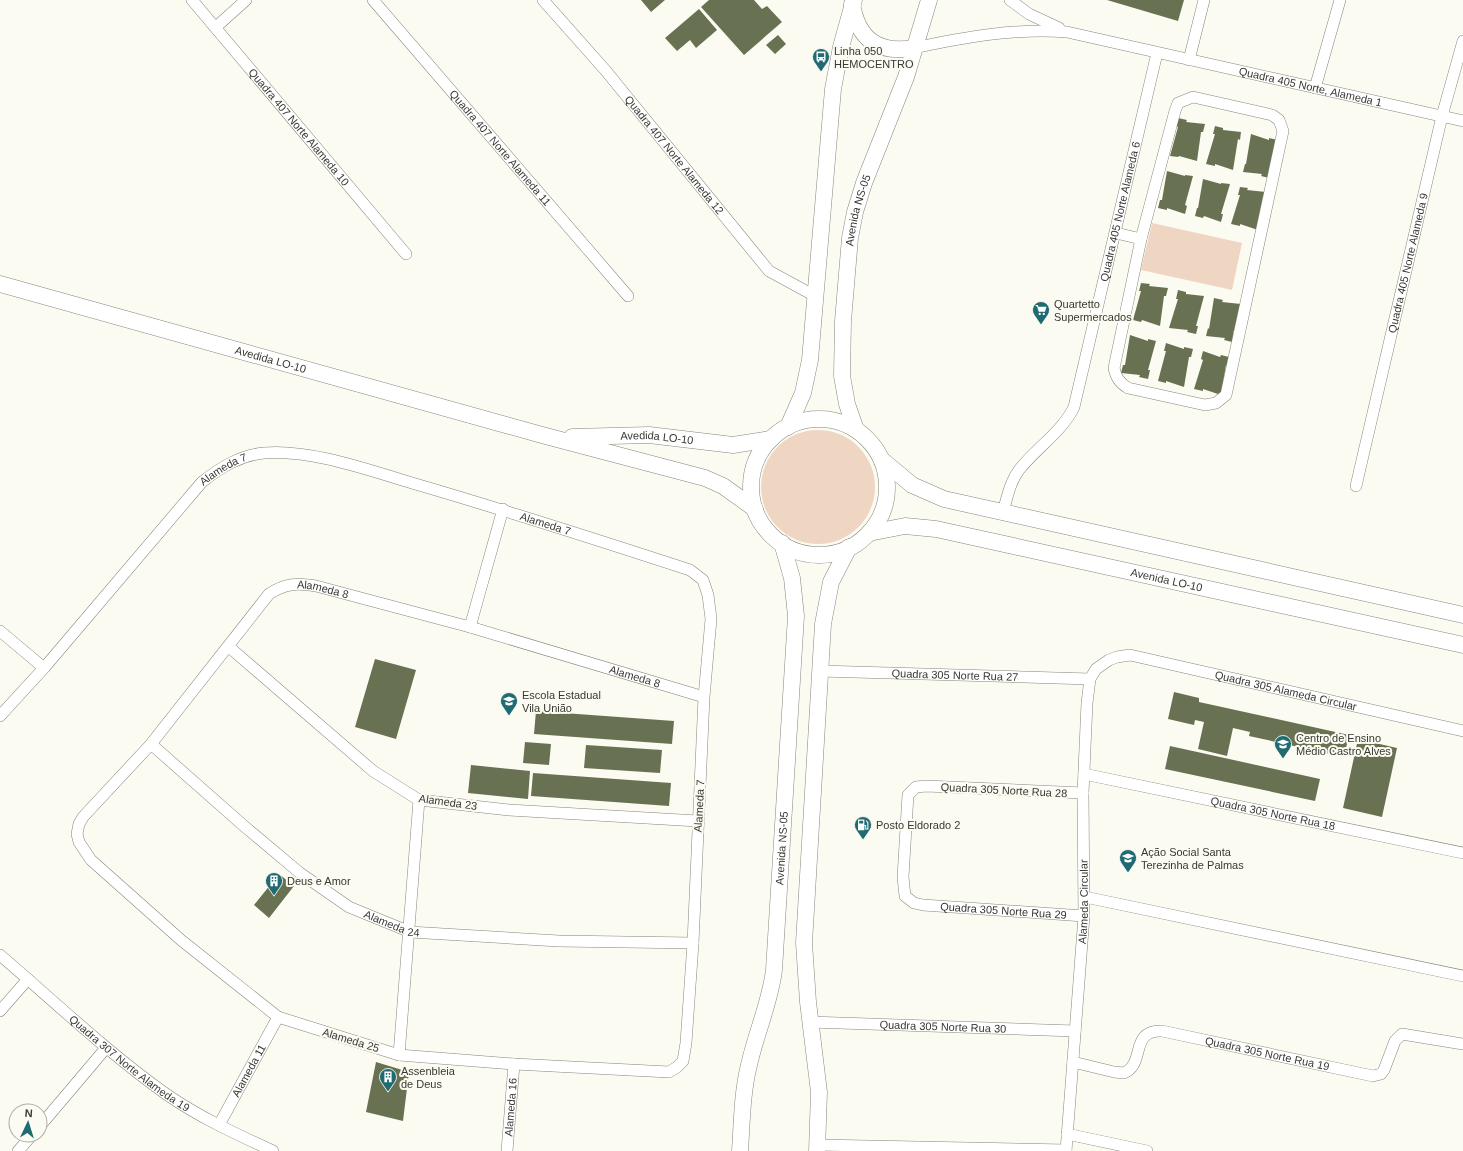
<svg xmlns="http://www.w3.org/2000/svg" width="1463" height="1151" font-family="Arial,sans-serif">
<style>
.green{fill:#efd6c3}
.building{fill:#687253}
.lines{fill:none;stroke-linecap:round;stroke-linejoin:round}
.street-casing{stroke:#86857d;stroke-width:12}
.secondary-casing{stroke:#86857d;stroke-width:17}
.street{stroke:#fff;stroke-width:11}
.secondary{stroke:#fff;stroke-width:16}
.labels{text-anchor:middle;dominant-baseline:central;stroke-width:4;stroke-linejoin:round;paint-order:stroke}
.poi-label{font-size:11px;fill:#383834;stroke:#fcfbf1;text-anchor:start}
.street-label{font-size:11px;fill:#383834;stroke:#fcfbf1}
</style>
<rect width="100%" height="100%" fill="#fcfbf1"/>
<path class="green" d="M1152 223 1242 243 1232 290 1141 270Z
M761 487a57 57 0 1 1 114 0a57 57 0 1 1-114 0Z"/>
<path class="building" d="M641 0H665L651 12Z
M709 0H754L762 9 767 6 782 22 744 55 701 7Z
M1107 0H1184L1178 21Z
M699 9 717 30 696 48 690 40 677 51 665 38Z
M778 35 786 44 775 54 766 45Z
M1178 118 1187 120 1186 122 1205 124 1203 132H1201L1197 161 1179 156 1178 157 1170 156 1178 127 1176 126Z
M1215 126 1223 128V130L1241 132 1240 140 1238 139 1233 170 1215 164V166L1206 164 1215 134H1213Z
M1251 134 1269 140V138L1278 140 1269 178 1261 176 1262 174 1243 172 1245 164H1246Z
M1167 171 1185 176V175L1193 176 1185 205 1187 206 1185 214 1167 208V210L1158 208 1160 200H1162Z
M1203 179 1221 184V183L1230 184 1221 214H1223L1221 222 1204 216 1203 218 1195 216 1197 208H1198Z
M1240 187 1248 188 1247 190 1266 192 1258 230 1240 224V226L1231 224 1240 195H1238Z
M1141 283 1150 284 1149 286 1168 288 1166 296H1164L1160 326 1142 320 1141 322 1133 320 1141 291H1139Z
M1178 290 1186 292V294L1204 296 1196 326H1198L1196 334 1187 332 1188 330 1169 328 1178 299H1176Z
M1214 298 1223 300 1222 302 1241 304 1233 334H1234L1232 342 1224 340 1225 338 1206 336 1208 328 1209 329Z
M1130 335 1148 341V339L1156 341 1148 370H1150L1148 379 1139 377 1140 375 1121 373 1123 365H1125Z
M1166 343 1184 349V347L1193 349 1191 357H1189L1184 387 1166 381V383L1158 381 1166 351H1164Z
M1203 351 1220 357 1221 355 1229 357 1227 365H1226L1221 395 1203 389V391L1194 389 1203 360 1201 359Z
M375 659 416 670 396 739 355 727Z
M1174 692 1199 698V702L1349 735 1344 757 1249 736 1250 732 1233 728 1227 756 1198 749 1204 722 1195 720 1194 725 1168 719Z
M536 711 674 721 672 744 534 734Z
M1358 739 1397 748 1382 817 1343 808Z
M525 742 551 744 549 765 523 763Z
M586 745 662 750 660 773 584 768Z
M1170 746 1320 779 1315 801 1165 769Z
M471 765 530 771 528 799 468 793Z
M533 773 671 783 669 806 531 796Z
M279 874 294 886 269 918 254 905Z
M376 1062 409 1072 403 1121 366 1112Z"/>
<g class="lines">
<defs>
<g id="street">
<path id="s1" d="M192 0 406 254"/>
<path id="s2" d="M373 0 628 296"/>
<path id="s3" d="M543 0 606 71 769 271 815 296"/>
<path d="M1010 0 1029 14 1059 28"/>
<path d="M216 27 246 0"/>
<path id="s4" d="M914 48C965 37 1015 28 1067 32L1463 121"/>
<path d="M1189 60 1204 0"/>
<path d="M1315 88 1340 0"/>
<path d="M1193 97 1272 115 1279 120 1283 131 1226 395 1216 403 1205 405 1128 388C1120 383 1116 378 1114 368L1141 239 1175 111 1178 103Z"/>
<path d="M1116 233 1141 239"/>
<path id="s5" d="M1356 486 1442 116 1463 41"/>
<path id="s6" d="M1003 512C1007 498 1010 482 1019 470 1036 448 1062 432 1074 407L1157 53"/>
<path d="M470 627 503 509"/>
<path d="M0 631 44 668"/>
<path d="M229 647 373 771 419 800 509 810 698 821"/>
<path id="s7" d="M820 671 1090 679"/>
<path id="s8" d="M0 716 44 668 202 482C220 468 240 455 264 453 310 449 368 470 412 483 505 510 598 540 690 570L703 580 708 595 711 619 704 697 693 943 686 1043 683 1061 677 1067 669 1072 514 1064 399 1055 278 1017 181 940 91 860 79 842 77 834 79 824 83 817 151 744 269 594C286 583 297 583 316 586L470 627 704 697"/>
<path id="s9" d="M151 744 244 826 300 873 349 907 410 932 559 941 693 943"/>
<path id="s10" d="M1084 774 1463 853"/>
<path id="s11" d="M1083 793 926 786 916 787 908 795 903 877 905 896 914 903 923 905 1084 916"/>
<path d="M1085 897 1463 976"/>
<path id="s12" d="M0 955C55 1002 107 1052 166 1094 199 1117 236 1134 273 1151"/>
<path d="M0 1011 28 979"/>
<path id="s13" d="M810 1022 1075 1031"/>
<path d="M399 1055 419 800"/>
<path id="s14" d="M1073 1062 1114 1072 1124 1073C1146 1064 1129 1030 1162 1031L1373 1076 1381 1074 1384 1070 1395 1041 1402 1034 1463 1044"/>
<path id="s15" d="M219 1125 278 1017"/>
<path d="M40 1126 106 1048"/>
<path d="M1067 1134 1147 1151"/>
<path d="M818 1145 1066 1150"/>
<path d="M18 1151 32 1135"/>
<path id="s16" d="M507 1151 514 1064"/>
<path id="s17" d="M1066 1151 1084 916 1083 793 1087 703 1090 679 1096 669 1109 660 1117 657 1130 655 1463 731"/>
</g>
<g id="secondary">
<path d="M852 4C858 40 879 54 914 48"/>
<path id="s18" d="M0 284 542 435 705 478 723 486 755 509"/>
<circle cx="819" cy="487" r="68"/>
<path d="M788 427 803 393 810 360 833 89 841 47 854 0"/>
<path id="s19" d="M856 430 847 404 842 376 843 321 850 238 855 212 864 183 906 77 929 0"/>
<path id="s20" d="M572 437 649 435 733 445 771 439"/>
<path d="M882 460 912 485 944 499 1463 615"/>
<path id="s21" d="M869 533 905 526 936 529 1463 645"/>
<path id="s22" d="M740 1151C742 1122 742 1093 749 1065 756 1033 770 1003 774 970L796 616 792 578 782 543"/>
<path d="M817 1151 819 1092 808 1002 804 943 823 624 831 582 849 547"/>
</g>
</defs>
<use href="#street" class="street-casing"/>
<use href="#secondary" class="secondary-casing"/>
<use href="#street" class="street"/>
<use href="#secondary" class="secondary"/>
</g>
<defs>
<symbol id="bus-pin" viewBox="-11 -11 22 30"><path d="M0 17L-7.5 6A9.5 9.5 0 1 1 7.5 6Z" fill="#206b73" stroke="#fcfbf1"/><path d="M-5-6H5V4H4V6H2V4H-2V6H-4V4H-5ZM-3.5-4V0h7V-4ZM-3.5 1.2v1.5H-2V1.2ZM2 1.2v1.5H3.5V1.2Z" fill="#fff"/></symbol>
<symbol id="supermarket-pin" viewBox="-11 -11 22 30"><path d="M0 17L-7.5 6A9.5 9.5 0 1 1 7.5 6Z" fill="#206b73" stroke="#fcfbf1"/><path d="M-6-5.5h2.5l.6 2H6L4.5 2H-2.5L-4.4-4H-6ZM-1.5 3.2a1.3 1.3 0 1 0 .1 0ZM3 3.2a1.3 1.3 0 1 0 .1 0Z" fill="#fff"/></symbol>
<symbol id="school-pin" viewBox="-11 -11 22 30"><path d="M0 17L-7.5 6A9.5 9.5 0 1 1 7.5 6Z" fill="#206b73" stroke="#fcfbf1"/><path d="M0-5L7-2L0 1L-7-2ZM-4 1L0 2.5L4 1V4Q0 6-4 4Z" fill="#fff"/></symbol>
<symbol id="fuel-pin" viewBox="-11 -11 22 30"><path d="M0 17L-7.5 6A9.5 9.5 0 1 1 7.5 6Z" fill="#206b73" stroke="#fcfbf1"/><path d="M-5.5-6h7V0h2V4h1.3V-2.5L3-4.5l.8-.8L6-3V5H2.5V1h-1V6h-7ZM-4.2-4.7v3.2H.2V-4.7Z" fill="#fff"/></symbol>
<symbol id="building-pin" viewBox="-11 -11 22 30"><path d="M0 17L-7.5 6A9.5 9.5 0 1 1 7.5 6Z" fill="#206b73" stroke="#fcfbf1"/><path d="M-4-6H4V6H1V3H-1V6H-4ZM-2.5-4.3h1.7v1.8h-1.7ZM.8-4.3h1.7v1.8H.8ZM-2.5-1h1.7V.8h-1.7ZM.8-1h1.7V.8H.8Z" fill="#fff"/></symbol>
</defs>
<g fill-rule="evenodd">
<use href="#bus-pin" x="811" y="47" width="20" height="27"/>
<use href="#supermarket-pin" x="1031" y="300" width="20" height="27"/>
<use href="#school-pin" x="499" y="691" width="20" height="27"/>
<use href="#school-pin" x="1273" y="734" width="20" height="27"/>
<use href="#fuel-pin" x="853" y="815" width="20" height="27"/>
<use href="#school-pin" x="1118" y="848" width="20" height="27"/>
<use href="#building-pin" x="264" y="871" width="20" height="27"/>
<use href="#building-pin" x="378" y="1067" width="20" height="27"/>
</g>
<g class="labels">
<g class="poi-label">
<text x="834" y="51">Linha 050<tspan x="834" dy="13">HEMOCENTRO</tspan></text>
<text x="1054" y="304">Quartetto<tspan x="1054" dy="13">Supermercados</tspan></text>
<text x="522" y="695">Escola Estadual<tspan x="522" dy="13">Vila União</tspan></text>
<text x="1296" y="738">Centro de Ensino<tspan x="1296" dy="13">Médio Castro Alves</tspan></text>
<text x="876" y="825">Posto Eldorado 2</text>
<text x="1141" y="852">Ação Social Santa<tspan x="1141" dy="13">Terezinha de Palmas</tspan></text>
<text x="287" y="881">Deus e Amor</text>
<text x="401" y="1071">Assenbleia<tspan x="401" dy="13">de Deus</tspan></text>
</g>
<g class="street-label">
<text stroke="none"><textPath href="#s4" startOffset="404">Quadra 405 Norte, Alameda 1</textPath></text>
<text stroke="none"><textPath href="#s1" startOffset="166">Quadra 407 Norte Alameda 10</textPath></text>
<text stroke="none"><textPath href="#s2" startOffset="195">Quadra 407 Norte Alameda 11</textPath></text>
<text stroke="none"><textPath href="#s3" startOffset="203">Quadra 407 Norte Alameda 12</textPath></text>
<text stroke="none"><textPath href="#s19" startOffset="223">Avenida NS-05</textPath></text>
<text stroke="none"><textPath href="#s6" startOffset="330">Quadra 405 Norte Alameda 6</textPath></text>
<text stroke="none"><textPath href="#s5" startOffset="229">Quadra 405 Norte Alameda 9</textPath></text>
<text stroke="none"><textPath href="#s18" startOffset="281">Avedida LO-10</textPath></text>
<text stroke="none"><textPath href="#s20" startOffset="85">Avedida LO-10</textPath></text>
<text stroke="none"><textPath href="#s8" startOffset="334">Alameda 7</textPath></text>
<text stroke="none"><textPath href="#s8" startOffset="670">Alameda 7</textPath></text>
<text stroke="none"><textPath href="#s21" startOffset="304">Avenida LO-10</textPath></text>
<text stroke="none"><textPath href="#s8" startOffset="2376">Alameda 8</textPath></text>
<text stroke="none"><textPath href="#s7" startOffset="135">Quadra 305 Norte Rua 27</textPath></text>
<text stroke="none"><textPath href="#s8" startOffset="2700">Alameda 8</textPath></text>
<text stroke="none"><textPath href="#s17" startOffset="682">Quadra 305 Alameda Circular</textPath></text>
<text transform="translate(1004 790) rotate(3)">Quadra 305 Norte Rua 28</text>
<text transform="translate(448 802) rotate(8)">Alameda 23</text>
<text transform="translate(699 806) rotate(-87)">Alameda 7</text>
<text stroke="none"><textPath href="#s10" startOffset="193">Quadra 305 Norte Rua 18</textPath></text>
<text stroke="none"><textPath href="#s22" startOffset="307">Avenida NS-05</textPath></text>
<text stroke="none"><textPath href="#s17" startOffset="250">Alameda Circular</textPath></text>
<text stroke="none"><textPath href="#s11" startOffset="381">Quadra 305 Norte Rua 29</textPath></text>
<text stroke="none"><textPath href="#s9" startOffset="303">Alameda 24</textPath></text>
<text stroke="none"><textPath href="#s13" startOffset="133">Quadra 305 Norte Rua 30</textPath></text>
<text transform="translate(351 1040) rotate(17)">Alameda 25</text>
<text stroke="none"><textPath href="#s14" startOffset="222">Quadra 305 Norte Rua 19</textPath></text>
<text stroke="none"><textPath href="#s12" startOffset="169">Quadra 307 Norte Alameda 19</textPath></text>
<text stroke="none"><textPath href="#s15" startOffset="62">Alameda 11</textPath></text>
<text stroke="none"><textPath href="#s16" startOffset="44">Alameda 16</textPath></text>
</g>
</g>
<g transform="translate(28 1123) rotate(4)"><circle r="19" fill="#fcfbf1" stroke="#aeada5"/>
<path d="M0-3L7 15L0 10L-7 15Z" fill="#206b73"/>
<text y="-6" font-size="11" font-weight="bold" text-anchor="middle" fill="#383834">N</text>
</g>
</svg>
